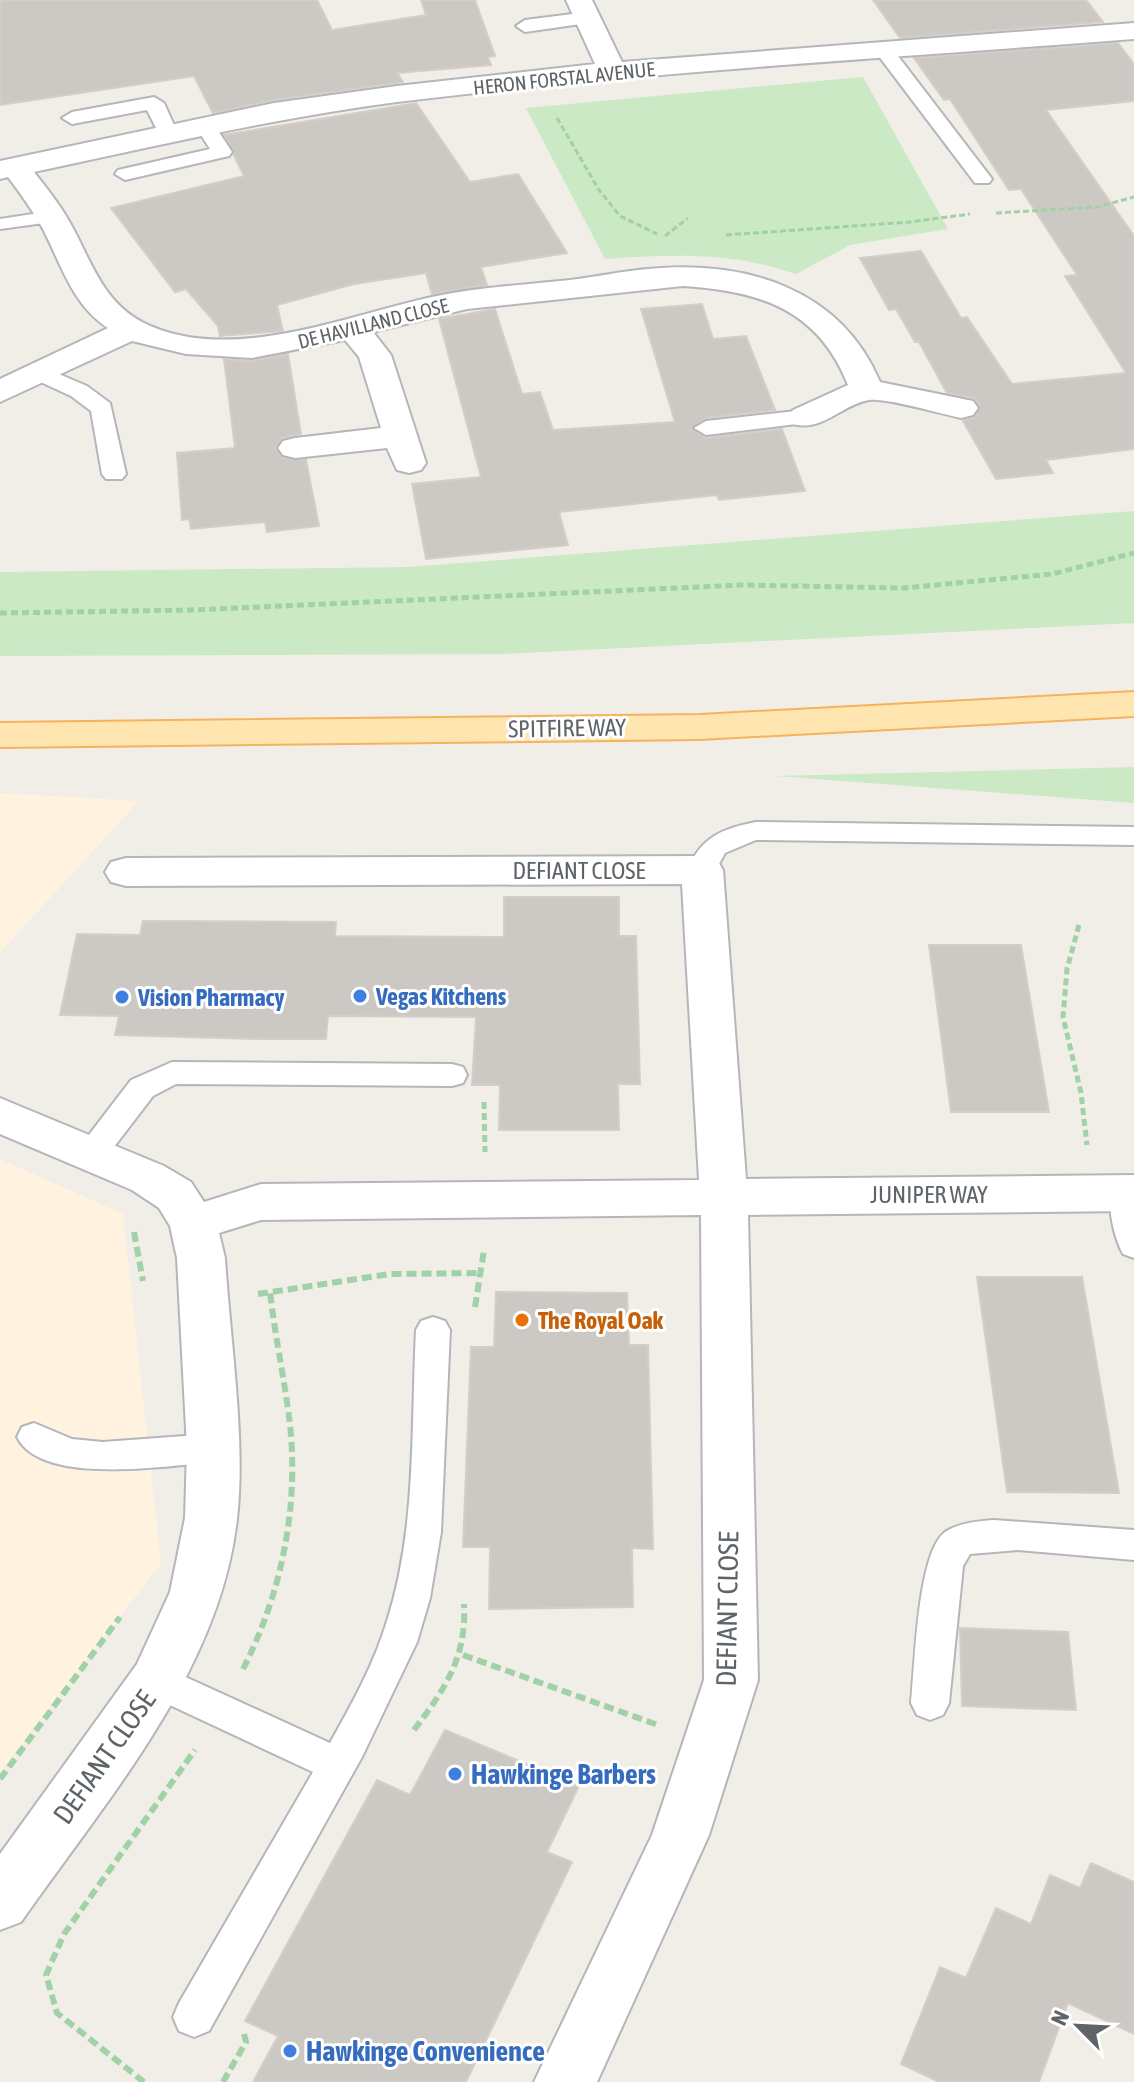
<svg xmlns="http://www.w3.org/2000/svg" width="1134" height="2082" font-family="'Asap Condensed',sans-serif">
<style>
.commercial{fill:#fff2df}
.green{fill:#cae9c4}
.building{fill:#ccc9c5;stroke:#d6cec6;stroke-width:2}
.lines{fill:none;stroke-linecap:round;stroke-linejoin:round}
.lane-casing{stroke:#b3b6ba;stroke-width:4}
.street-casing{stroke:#b3b6ba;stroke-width:4}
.primary-casing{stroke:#f6b25c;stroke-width:4}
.path-far2{stroke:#a1d1a7;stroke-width:3;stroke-dasharray:6 3;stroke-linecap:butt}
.path-far1{stroke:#a1d1a7;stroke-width:5;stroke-dasharray:7 4;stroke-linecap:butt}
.path{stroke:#a1d1a7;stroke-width:6;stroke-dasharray:10 5;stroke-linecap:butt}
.lane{fill:#fff;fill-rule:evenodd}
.street{fill:#fff;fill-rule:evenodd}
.primary{fill:#ffe5af;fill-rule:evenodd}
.shop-dot{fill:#3f7fe0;stroke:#fff;stroke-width:3}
.food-dot{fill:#e8710a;stroke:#fff;stroke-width:3}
.labels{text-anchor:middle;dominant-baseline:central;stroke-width:6;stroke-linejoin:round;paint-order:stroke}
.far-street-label{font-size:20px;fill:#5f6468;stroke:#fff}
.street-label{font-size:24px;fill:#5f6468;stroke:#fff}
.shop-label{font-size:24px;font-weight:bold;fill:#366cbe;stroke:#fff;text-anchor:start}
.food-label{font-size:24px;font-weight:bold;fill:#c56008;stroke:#fff;text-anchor:start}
.near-street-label{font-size:28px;fill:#5f6468;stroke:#fff}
.near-shop-label{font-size:28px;font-weight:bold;fill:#366cbe;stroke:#fff;text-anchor:start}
</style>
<rect width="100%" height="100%" fill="#f1eee8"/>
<path class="commercial" d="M0 793 139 801 0 953Z
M0 1159 123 1214 161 1564 0 1772Z"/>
<path class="green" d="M863 77 948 229 850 245 796 274C732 252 672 254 605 259L526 108Z
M1134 511V623L501 654 0 656V572L409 567Z
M1134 767V803L776 776Z"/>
<path class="building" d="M0 0H317L332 30 426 15 421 0H475L495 56 488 57 491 65 397 73 403 82 274 100 213 113 194 76 0 105Z
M873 0H1086L1103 22 900 38Z
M1118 43 1134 64V101L1046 110 1134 236V449L1046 460 1053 473 996 479 963 421 975 417 980 406 974 398 947 393 919 342H915L896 309 889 310 860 258 921 251 961 318 967 317 1012 384 1126 373 1065 276 1077 275 1021 189 1009 190 950 99 944 100 914 58Z
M416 103 470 182 518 174 567 253 481 267 487 285 432 294 426 273 354 284 277 305 283 331 220 336 218 326 186 289 175 292 111 208 244 176 224 135Z
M702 304 713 339 746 336 775 410 706 418 691 429 706 438 782 429 805 491 719 500 717 495 559 512 568 545 426 559 412 484 481 477 439 319 495 309 522 394 540 392 553 430 675 422 641 309Z
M288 354 301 434 282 438 275 448 282 458 306 460 319 526 267 532 265 522 191 529 189 519 182 520 177 453 235 448 224 359 253 361Z
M504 897H619V936H636L640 1084H618L619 1130H499L500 1085H472L476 1017 328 1016 326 1039H260L115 1035 119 1016 60 1015 77 934 140 935 143 921 336 922 335 936 504 937Z
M929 945H1021L1049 1112H951Z
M977 1277H1082L1119 1493 1007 1492Z
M496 1292 627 1293 629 1345H648L653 1549 632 1548 633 1607 489 1609 490 1547H463L471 1347H494Z
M960 1628 1068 1632 1076 1710 962 1706Z
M445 1730 579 1786 547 1852 572 1862 466 2082H253L278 2036 245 2021 377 1780 410 1795Z
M1091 1863 1134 1882V2034L1068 2003 1039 2082H939L901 2064 940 1967 966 1978 996 1908 1031 1924 1050 1875 1080 1888Z"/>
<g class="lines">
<defs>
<path id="lane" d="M588 12 597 18 595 22 525 32 516 26 525 20Z
M884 45 891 47 989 175 992 179 989 183H975L875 51Z
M154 97 164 103 178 134 175 138H161L147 110 72 124 62 118 72 112Z
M206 121 213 123 232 152 229 156 125 180 115 174 118 170 210 149 196 127Z
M52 211 59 213 62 217 59 221 0 229V219Z
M40 366 87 386 110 403 126 474 122 479H106L102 474 91 411 71 396 32 378 29 373Z
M805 410 816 417 813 422 706 435 694 428 706 421Z
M756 822 1134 827V845L756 840 725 853 712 877H692L688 870C700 837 724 828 756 822Z
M172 1062 452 1064 463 1067 467 1075 463 1083 452 1086 176 1084 153 1096 104 1160 93 1164 82 1160 77 1152 82 1144 131 1080Z
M1125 1181 1134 1184V1258L1123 1254C1114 1238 1105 1201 1114 1184Z
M433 1317 445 1321 450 1330 441 1532 430 1598 417 1642 362 1757 209 2031 194 2037 179 2031 173 2017 179 2003 313 1772 144 1693 138 1681 144 1669 157 1664 330 1743C352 1704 374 1664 387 1621 417 1528 411 1426 416 1330L421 1321Z
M34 1423 72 1439 103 1442 212 1434 224 1438 229 1448 224 1458 212 1462C166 1466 41 1486 17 1437L22 1427Z
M994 1520 1134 1530V1560L1018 1550 970 1554 963 1566 949 1703 943 1715 930 1720 917 1715 911 1703C915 1667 917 1553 945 1532 958 1523 978 1521 994 1520Z"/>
<path id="street" d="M566 0H592L622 62 1134 23V39C888 58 642 72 397 102 275 118 155 146 34 172 49 191 64 210 75 232 93 267 105 302 142 322 228 366 345 316 432 297 477 287 524 285 570 280 596 277 622 271 648 269 744 260 840 287 880 382L973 401 978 408 973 415 961 418C942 414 884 397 869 400 841 405 823 432 793 424L788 417 793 410 848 385C818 309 760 291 683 286L467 309 373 332 391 355 426 463 421 470 409 473 397 470 387 448 295 458 283 455 278 448 283 441 295 438 381 428 359 357 345 340 252 358 186 354 132 341 0 402V379L108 328C73 306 61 264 43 229 33 211 21 194 8 177L0 179V161L274 103 397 86 595 64Z
M702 856 717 860 723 870 746 1179 1134 1175V1211L748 1215 758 1680 709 1835 597 2082H534L652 1835 704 1680 701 1215 261 1220 219 1233 225 1258C230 1340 246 1439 237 1519 220 1672 106 1800 21 1922L0 1930V1854L137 1664 170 1592 185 1518 187 1448 177 1258 170 1226 159 1208 132 1190 0 1134V1098L164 1166 191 1182 204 1202 261 1184 699 1180 682 884 126 886 111 882 105 872 111 862 126 858Z"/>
<path id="primary" d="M1134 692V716L700 739 0 747V723L700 715Z"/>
</defs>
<use href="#lane" class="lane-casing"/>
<use href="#street" class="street-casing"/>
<use href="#primary" class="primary-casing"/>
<path class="path-far2" d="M557 118 599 190 620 216 657 234
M996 213 1097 207 1134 197
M726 235 910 222 970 214
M665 236 688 218"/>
<path class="path-far1" d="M0 613 193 610 742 585 904 588 1052 574 1134 553
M1079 925 1067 969 1063 1017 1081 1093 1087 1145
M484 1102 485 1152"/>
<path class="path" d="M134 1232 143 1281
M258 1294 390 1274 483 1273
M475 1307 484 1250
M463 1655 658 1725
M243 1669C281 1595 299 1508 290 1425 285 1381 275 1337 270 1292
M414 1730C445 1689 467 1657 464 1604
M0 1779 120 1617
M144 2082 57 2013 46 1975 64 1934 195 1750
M223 2082 246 2042 244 2034"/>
<use href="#lane" class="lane"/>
<use href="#street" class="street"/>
<use href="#primary" class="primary"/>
</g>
<g class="shop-dot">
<circle cx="360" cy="996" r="8"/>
<circle cx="122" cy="997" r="8"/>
<circle cx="455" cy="1774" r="8"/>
<circle cx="290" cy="2051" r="8"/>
</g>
<circle class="food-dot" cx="522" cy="1320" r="8"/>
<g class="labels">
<g class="far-street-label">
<text transform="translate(564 78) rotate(-6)">HERON FORSTAL AVENUE</text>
<text transform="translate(373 323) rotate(-14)">DE HAVILLAND CLOSE</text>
</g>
<g class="street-label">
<text transform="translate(567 728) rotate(-1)">SPITFIRE WAY</text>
<text x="579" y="870">DEFIANT CLOSE</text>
<text x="929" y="1194">JUNIPER WAY</text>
</g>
<g class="shop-label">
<text x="376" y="996">Vegas Kitchens</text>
<text x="138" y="997">Vision Pharmacy</text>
</g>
<g class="food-label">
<text x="538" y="1320">The Royal Oak</text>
</g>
<g class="near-street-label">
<text transform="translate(727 1609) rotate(-89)">DEFIANT CLOSE</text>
<text transform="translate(104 1757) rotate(-55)">DEFIANT CLOSE</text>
</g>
<g class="near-shop-label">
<text x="471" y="1774">Hawkinge Barbers</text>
<text x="306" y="2051">Hawkinge Convenience</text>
</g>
</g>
<g transform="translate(1078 2026) rotate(294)" stroke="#ffffff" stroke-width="6" paint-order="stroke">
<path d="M0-6L14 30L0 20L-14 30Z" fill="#5f6468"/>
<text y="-12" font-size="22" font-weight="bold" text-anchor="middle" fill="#5f6468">N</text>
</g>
</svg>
